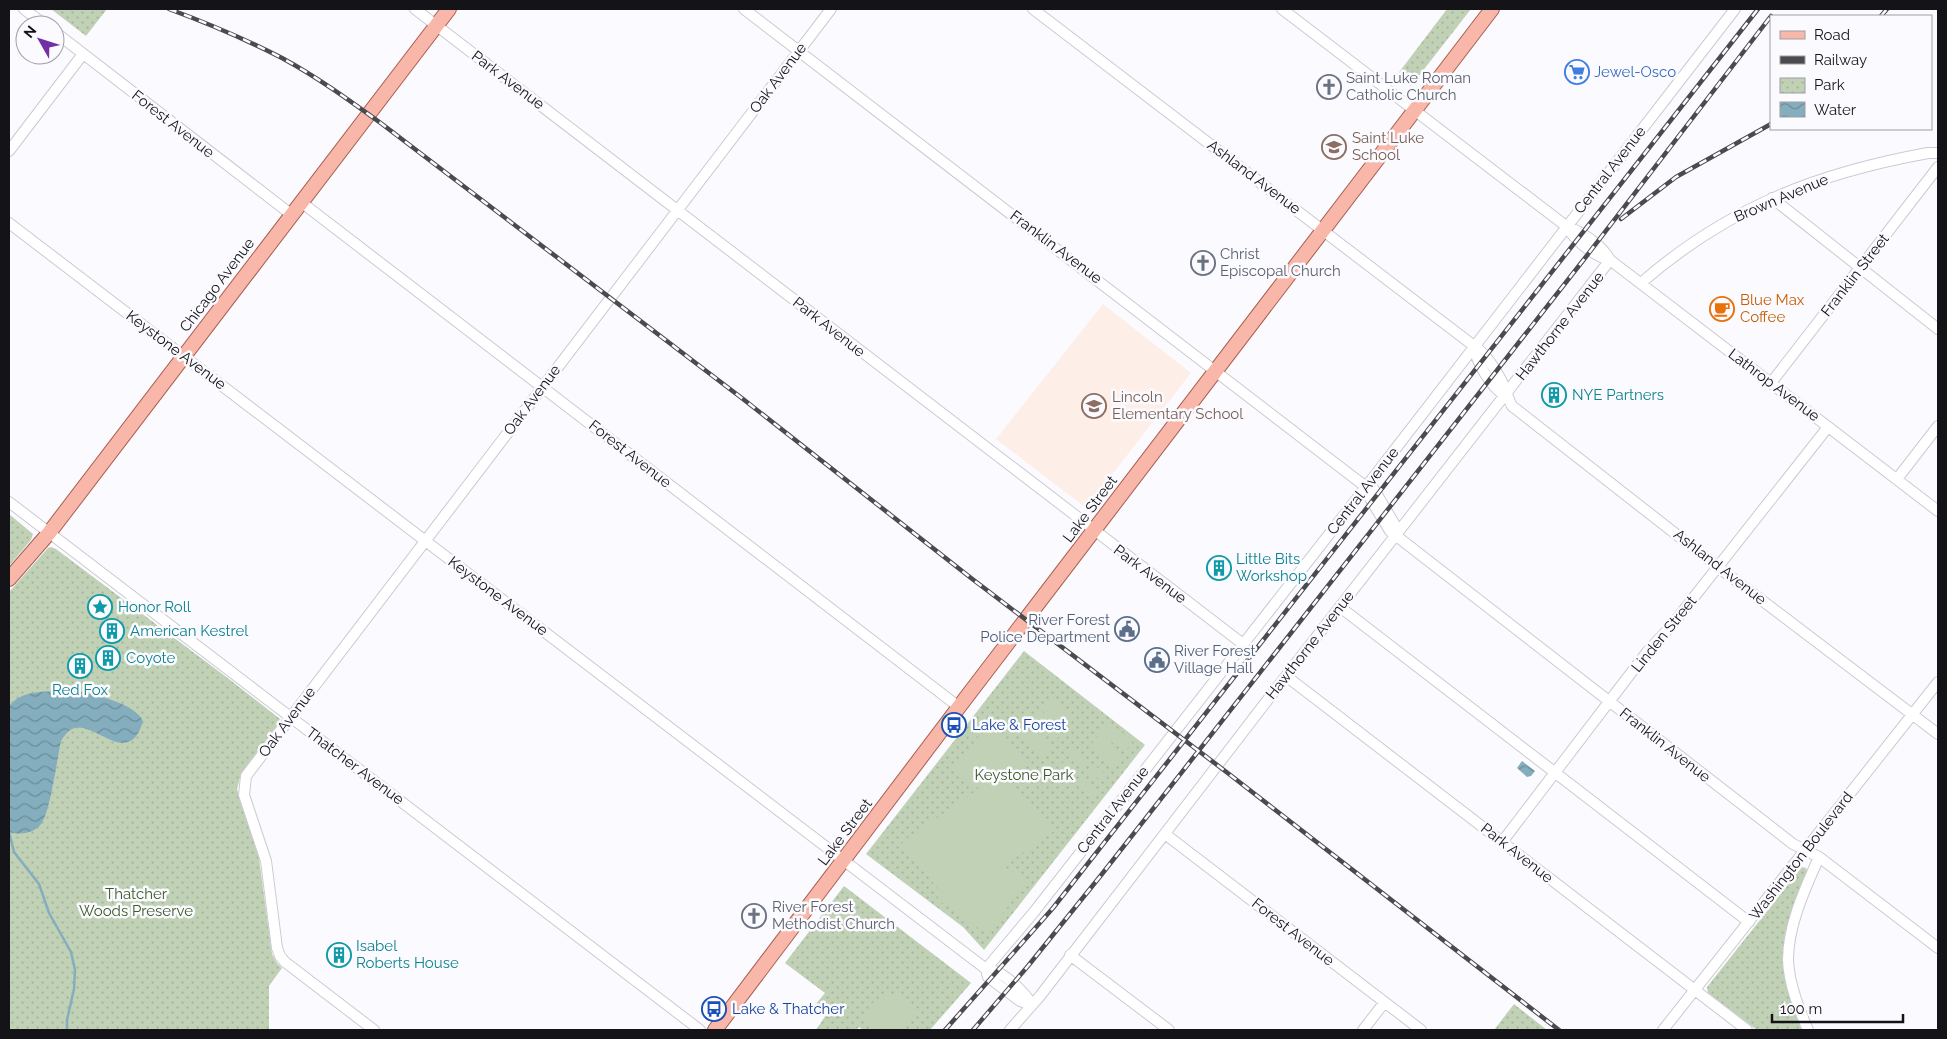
<svg xmlns="http://www.w3.org/2000/svg" width="1947" height="1039" font-family="Raleway,sans-serif">
<style>
.education{fill:#fdeee8}
.park{fill:url(#park-dots)}
.pitch{fill:#c0d1b6}
.water{fill:url(#water-waves)}
.lines{fill:none;stroke-linecap:round;stroke-linejoin:round}
.stream{stroke:#84aebd;stroke-width:2.5}
.minor-casing{stroke:#cbcad4;stroke-width:12}
.major-casing{stroke:#a65f51;stroke-width:16}
.minor{stroke:#fff;stroke-width:10}
.major{stroke:#f8b7a9;stroke-width:14}
.rail-casing{stroke:#4b4b4f;stroke-width:4.5}
.rail{stroke:#fbfbff;stroke-width:2.5;stroke-dasharray:8;stroke-linecap:butt}
.labels{text-anchor:middle;dominant-baseline:central;stroke-width:5;stroke-linejoin:round;paint-order:stroke}
.shop-label{font-size:15px;fill:#366cbe;stroke:#fbfbff;text-anchor:start}
.street-label{font-size:15px;fill:#141418;stroke:#fbfbff}
.worship-label{font-size:15px;fill:#5b616d;stroke:#fbfbff;text-anchor:start}
.education-label{font-size:15px;fill:#785e54;stroke:#fbfbff;text-anchor:start}
.food-label{font-size:15px;fill:#c56008;stroke:#fbfbff;text-anchor:start}
.culture-label{font-size:15px;fill:#0d838f;stroke:#fbfbff;text-anchor:start}
.service-label{font-size:15px;fill:#4e5e75;stroke:#fbfbff;text-anchor:end}
.transit-label{font-size:15px;fill:#164399;stroke:#fbfbff;text-anchor:start}
.park-label{font-size:15px;fill:#3d5929;stroke:#fbfbff}
</style>
<defs>
<pattern id="park-dots" width="8" height="8" patternUnits="userSpaceOnUse" patternTransform="scale(1.25)"><rect width="8" height="8" fill="#c0d1b6"/><path d="M2 2h.1M6 6h.1" fill="none" stroke="#a4b39c" stroke-width="1.8" stroke-linecap="round"/></pattern>
<pattern id="water-waves" width="16" height="10" patternUnits="userSpaceOnUse" patternTransform="scale(1.25)"><rect width="16" height="10" fill="#84aebd"/><path d="M0 5q4-4 8 0t8 0" fill="none" stroke="#6b8c99"/></pattern>
</defs>
<rect width="100%" height="100%" fill="#fbfbff"/>
<path class="education" d="M1103 304 1191 373 1086 508 996 439Z"/>
<path class="park" d="M51 9H107L86 36Z
M1447 9H1471L1411 86 1397 75Z
M9 514 33 534 31 540 9 566Z
M51 547 56 549 229 679 280 719 276 727 241 774 237 789 259 858 272 954 277 963 282 968 269 986V1030H9V592L48 548Z
M1024 651 1145 745 984 950 963 927 866 854Z
M1802 867 1806 868 1807 871C1783 921 1780 980 1802 1030H1757L1708 993 1707 987Z
M844 886 971 983 930 1030H863L859 1027 856 1030H816L826 1015 815 1005 825 993 785 963Z
M1514 1004 1547 1030H1494Z"/>
<path class="pitch" d="M1052 697 1076 717 1066 728 1043 708Z
M1040 710 1064 730 1055 741 1031 721Z
M1109 722 1133 741 1125 752 1100 733Z
M1029 724 1052 744 1043 755 1019 735Z
M984 729H991L1030 761 1012 783 1053 832 1003 866 1028 880 990 930 982 931 937 899 941 893 902 842 980 788 974 787 953 770Z
M1098 736 1122 755 1114 766 1089 747Z
M1073 749 1087 759 1082 766 1068 755Z
M1063 762 1076 773 1072 779 1058 768Z
M1094 765 1108 776 1103 782 1089 772Z
M1084 779 1097 790 1093 796 1079 785Z
M887 994 903 997 918 1009 903 1030H876L861 1018 871 1004Z"/>
<path class="water" d="M72 691C92 694 134 702 143 721 129 769 96 722 75 728 69 729 64 736 61 741 57 759 50 813 41 824 33 834 20 835 9 832V707C20 688 53 692 72 691Z
M1522 761 1535 771 1531 776 1527 777 1517 768Z"/>
<g class="lines">
<path class="stream" d="M9 832 14 852 39 884 49 913 71 952 75 970 74 989 67 1020V1030"/>
<defs>
<path id="minor" d="M24 9 45 25
M415 9 1243 644
M744 9 1366 487 1373 488 1395 525 1397 535
M1033 9 1474 346C1484 351 1498 373 1503 384 1507 392 1507 397 1512 406L1718 567 1938 734
M1282 9 1566 226C1582 232 1602 245 1610 260L1938 511
M55 32 292 215
M9 151 83 54
M1772 198 1938 329
M301 202 959 707
M9 223 986 969C1001 969 1025 992 1032 1005
M1566 226C1575 240 1593 256 1610 260
M1641 283C1727 208 1817 173 1928 153H1938
M1474 346C1476 362 1492 389 1506 396
M1771 383 1938 167
M1897 479 1938 426
M1366 487 1368 495 1390 531 1793 844 1819 857 1938 948
M9 502 700 1030
M1340 607 1749 922
M1286 676 1747 1030
M1165 834 1421 1030
M1502 842 1647 652 1672 625 1828 427
M1070 955 1169 1030
M986 969 1034 912 1366 487 1735 9
M986 969 988 977 1020 1001 1032 1005
M374 1030 285 962 280 956 277 948 266 861 244 795 246 776 831 9
M1010 1030 1040 996 1286 676 1610 260
M1363 1030 1384 1003
M1663 1030 1938 682
M1808 1030C1799 1009 1789 984 1788 960 1788 925 1805 889 1819 857"/>
<path id="major" d="M9 579 49 533 449 9
M715 1030 965 699 1492 9"/>
</defs>
<use href="#minor" class="minor-casing"/>
<use href="#major" class="major-casing"/>
<use href="#minor" class="minor"/>
<use href="#major" class="major"/>
<defs>
<path id="rail" d="M169 9C207 23 245 39 282 58 317 77 349 100 382 124L743 399 971 578 1229 774 1559 1030
M1881 16 1887 9
M1621 219 1676 177 1771 124
M945 1030 1053 908 1758 9
M973 1030 1028 966 1102 874 1585 258 1771 16"/>
</defs>
<use href="#rail" class="rail-casing"/>
<use href="#rail" class="rail"/>
</g>
<defs>
<symbol id="supermarket-ring" viewBox="-11 -11 22 22"><circle r="9.5" fill="#fbfbff" stroke="#3f7fe0" stroke-width="1.5"/><path d="M-6-5.5h2.5l.6 2H6L4.5 2H-2.5L-4.4-4H-6ZM-1.5 3.2a1.3 1.3 0 1 0 .1 0ZM3 3.2a1.3 1.3 0 1 0 .1 0Z" fill="#3f7fe0"/></symbol>
<symbol id="church-ring" viewBox="-11 -11 22 22"><circle r="9.5" fill="#fbfbff" stroke="#6b7280" stroke-width="1.5"/><path d="M-1.2-6h2.4v3.5h3.3v2.4h-3.3V6h-2.4V-.1h-3.3v-2.4h3.3Z" fill="#6b7280"/></symbol>
<symbol id="school-ring" viewBox="-11 -11 22 22"><circle r="9.5" fill="#fbfbff" stroke="#8d6e63" stroke-width="1.5"/><path d="M0-5L7-2L0 1L-7-2ZM-4 1L0 2.5L4 1V4Q0 6-4 4Z" fill="#8d6e63"/></symbol>
<symbol id="cafe-ring" viewBox="-11 -11 22 22"><circle r="9.5" fill="#fbfbff" stroke="#e8710a" stroke-width="1.5"/><path d="M-5.5-4.5H6V0H3Q3 3.5 0 3.5H-2.5Q-5.5 3.5-5.5 0ZM3-3.2v2h1.7v-2ZM-6 4.5H4V6H-6Z" fill="#e8710a"/></symbol>
<symbol id="building-ring" viewBox="-11 -11 22 22"><circle r="9.5" fill="#fbfbff" stroke="#0f9aa8" stroke-width="1.5"/><path d="M-4-6H4V6H1V3H-1V6H-4ZM-2.5-4.3h1.7v1.8h-1.7ZM.8-4.3h1.7v1.8H.8ZM-2.5-1h1.7V.8h-1.7ZM.8-1h1.7V.8H.8Z" fill="#0f9aa8"/></symbol>
<symbol id="sight-ring" viewBox="-11 -11 22 22"><circle r="9.5" fill="#fbfbff" stroke="#0f9aa8" stroke-width="1.5"/><path d="M0-6L1.8-2.2L6-1.7L2.9 1.2L3.7 5.4L0 3.3L-3.7 5.4L-2.9 1.2L-6-1.7L-1.8-2.2Z" fill="#0f9aa8"/></symbol>
<symbol id="civic-ring" viewBox="-11 -11 22 22"><circle r="9.5" fill="#fbfbff" stroke="#5c6f8a" stroke-width="1.5"/><path d="M-.6-6.5H3V-4.5H.6V-3L4-1V1h2V6H-6V1h2V-1L-.6-3ZM-1.2 2.5V6h2.4V2.5Z" fill="#5c6f8a"/></symbol>
<symbol id="bus-ring" viewBox="-11 -11 22 22"><circle r="9.5" fill="#fbfbff" stroke="#1a4fb4" stroke-width="1.5"/><path d="M-5-6H5V4H4V6H2V4H-2V6H-4V4H-5ZM-3.5-4V0h7V-4ZM-3.5 1.2v1.5H-2V1.2ZM2 1.2v1.5H3.5V1.2Z" fill="#1a4fb4"/></symbol>
</defs>
<g fill-rule="evenodd">
<use href="#supermarket-ring" x="1563" y="58" width="28" height="28"/>
<use href="#church-ring" x="1315" y="73" width="28" height="28"/>
<use href="#school-ring" x="1320" y="133" width="28" height="28"/>
<use href="#church-ring" x="1189" y="249" width="28" height="28"/>
<use href="#cafe-ring" x="1708" y="295" width="28" height="28"/>
<use href="#building-ring" x="1540" y="381" width="28" height="28"/>
<use href="#school-ring" x="1080" y="392" width="28" height="28"/>
<use href="#building-ring" x="1205" y="554" width="28" height="28"/>
<use href="#sight-ring" x="86" y="593" width="28" height="28"/>
<use href="#civic-ring" x="1113" y="615" width="28" height="28"/>
<use href="#building-ring" x="98" y="617" width="28" height="28"/>
<use href="#building-ring" x="94" y="644" width="28" height="28"/>
<use href="#civic-ring" x="1143" y="646" width="28" height="28"/>
<use href="#building-ring" x="66" y="652" width="28" height="28"/>
<use href="#bus-ring" x="940" y="711" width="28" height="28"/>
<use href="#church-ring" x="740" y="902" width="28" height="28"/>
<use href="#building-ring" x="325" y="941" width="28" height="28"/>
<use href="#bus-ring" x="700" y="995" width="28" height="28"/>
</g>
<g class="labels">
<g class="shop-label">
<text x="1594" y="72">Jewel-Osco</text>
</g>
<g class="street-label">
<text transform="translate(778 78) rotate(-53)">Oak Avenue</text>
<text transform="translate(508 80) rotate(37)">Park Avenue</text>
<text transform="translate(173 124) rotate(38)">Forest Avenue</text>
<text transform="translate(1610 170) rotate(-52)">Central Avenue</text>
<text transform="translate(1254 177) rotate(37)">Ashland Avenue</text>
<text transform="translate(1781 198) rotate(-23)">Brown Avenue</text>
<text transform="translate(1056 247) rotate(37)">Franklin Avenue</text>
<text transform="translate(1855 275) rotate(-52)">Franklin Street</text>
<text transform="translate(217 285) rotate(-53)">Chicago Avenue</text>
<text transform="translate(1560 326) rotate(-52)">Hawthorne Avenue</text>
<text transform="translate(829 327) rotate(38)">Park Avenue</text>
<text transform="translate(176 350) rotate(37)">Keystone Avenue</text>
<text transform="translate(1774 385) rotate(37)">Lathrop Avenue</text>
<text transform="translate(532 400) rotate(-53)">Oak Avenue</text>
<text transform="translate(630 454) rotate(38)">Forest Avenue</text>
<text transform="translate(1363 491) rotate(-52)">Central Avenue</text>
<text transform="translate(1090 509) rotate(-53)">Lake Street</text>
<text transform="translate(1720 567) rotate(38)">Ashland Avenue</text>
<text transform="translate(1150 574) rotate(37)">Park Avenue</text>
<text transform="translate(498 596) rotate(37)">Keystone Avenue</text>
<text transform="translate(1664 634) rotate(-51)">Linden Street</text>
<text transform="translate(1310 645) rotate(-52)">Hawthorne Avenue</text>
<text transform="translate(287 722) rotate(-53)">Oak Avenue</text>
<text transform="translate(1665 745) rotate(38)">Franklin Avenue</text>
<text transform="translate(355 766) rotate(37)">Thatcher Avenue</text>
<text transform="translate(1113 810) rotate(-52)">Central Avenue</text>
<text transform="translate(845 832) rotate(-53)">Lake Street</text>
<text transform="translate(1517 853) rotate(38)">Park Avenue</text>
<text transform="translate(1801 856) rotate(-52)">Washington Boulevard</text>
<text transform="translate(1293 932) rotate(38)">Forest Avenue</text>
</g>
<g class="worship-label">
<text x="1346" y="78">Saint Luke Roman<tspan x="1346" dy="17">Catholic Church</tspan></text>
<text x="1220" y="254">Christ<tspan x="1220" dy="17">Episcopal Church</tspan></text>
<text x="772" y="907">River Forest<tspan x="772" dy="17">Methodist Church</tspan></text>
</g>
<g class="education-label">
<text x="1352" y="138">Saint Luke<tspan x="1352" dy="17">School</tspan></text>
<text x="1112" y="397">Lincoln<tspan x="1112" dy="17">Elementary School</tspan></text>
</g>
<g class="food-label">
<text x="1740" y="300">Blue Max<tspan x="1740" dy="17">Coffee</tspan></text>
</g>
<g class="culture-label">
<text x="1572" y="395">NYE Partners</text>
<text x="1236" y="559">Little Bits<tspan x="1236" dy="17">Workshop</tspan></text>
<text x="118" y="607">Honor Roll</text>
<text x="130" y="631">American Kestrel</text>
<text x="126" y="658">Coyote</text>
<text x="80" y="690" text-anchor="middle">Red Fox</text>
<text x="356" y="946">Isabel<tspan x="356" dy="17">Roberts House</tspan></text>
</g>
<g class="service-label">
<text x="1110" y="620">River Forest<tspan x="1110" dy="17">Police Department</tspan></text>
<text x="1174" y="651" text-anchor="start">River Forest<tspan x="1174" dy="17">Village Hall</tspan></text>
</g>
<g class="transit-label">
<text x="972" y="725">Lake &amp; Forest</text>
<text x="732" y="1009">Lake &amp; Thatcher</text>
</g>
<g class="park-label">
<text x="1024" y="775">Keystone Park</text>
<text x="136" y="894">Thatcher<tspan x="136" dy="17">Woods Preserve</tspan></text>
</g>
</g>
<rect width="1947" height="1039" fill="none" stroke="#141418" stroke-width="20"/>
<rect x="1770" y="15" width="162" height="115" fill="#fbfbff" stroke="#9f9fa3"/>
<rect x="1780" y="31" width="25" height="8" fill="#f8b7a9" stroke="#9f9fa3"/>
<text x="1814" y="40" font-size="15" fill="#141418">Road</text>
<rect x="1780" y="56" width="25" height="8" fill="#4b4b4f" stroke="#9f9fa3"/>
<text x="1814" y="65" font-size="15" fill="#141418">Railway</text>
<rect x="1780" y="78" width="25" height="15" fill="url(#park-dots)" stroke="#9f9fa3"/>
<text x="1814" y="90" font-size="15" fill="#141418">Park</text>
<rect x="1780" y="102" width="25" height="15" fill="url(#water-waves)" stroke="#9f9fa3"/>
<text x="1814" y="115" font-size="15" fill="#141418">Water</text>
<g transform="translate(40 40) rotate(309)"><circle r="24" fill="#fbfbff" stroke="#9f9fa3"/>
<path d="M0-4L9 19L0 12L-9 19Z" fill="#7330a5"/>
<text y="-8" font-size="14" font-weight="bold" text-anchor="middle" fill="#141418">N</text>
</g>
<path d="M1772 1014v8h131v-8" fill="none" stroke="#141418" stroke-width="2.5"/>
<text x="1780" y="1014" font-size="15" fill="#141418" stroke="#fbfbff" stroke-width="4" paint-order="stroke">100 m</text>
</svg>
